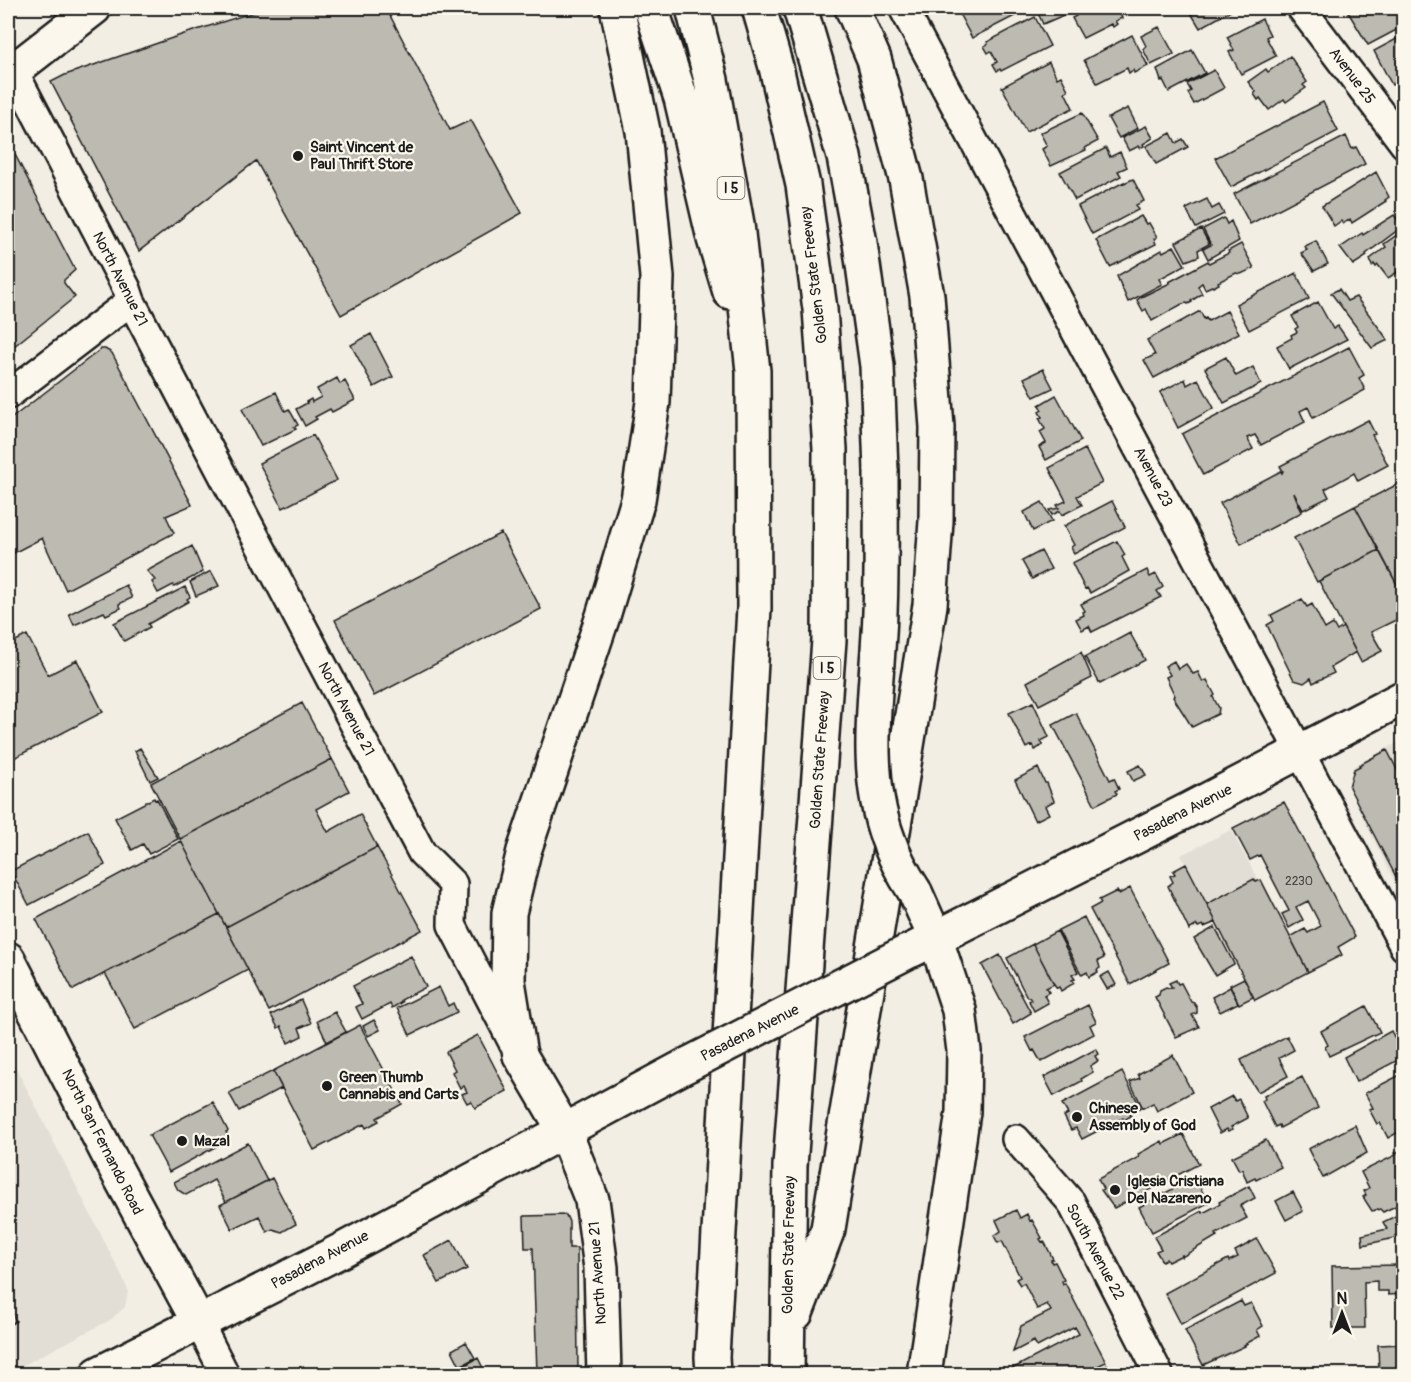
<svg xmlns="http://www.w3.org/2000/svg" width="1411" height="1382" font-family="Pangolin,sans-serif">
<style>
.built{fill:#e2ded5}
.building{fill:#bdbab1;stroke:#1c1c1c;stroke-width:1.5}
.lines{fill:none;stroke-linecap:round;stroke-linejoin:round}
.street-casing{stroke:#1c1c1c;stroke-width:32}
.secondary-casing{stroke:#1c1c1c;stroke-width:38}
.primary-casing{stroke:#1c1c1c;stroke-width:38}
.highway-casing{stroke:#1c1c1c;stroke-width:38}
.street{stroke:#fbf7ec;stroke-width:27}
.secondary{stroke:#fbf7ec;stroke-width:33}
.primary{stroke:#fbf7ec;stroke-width:33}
.highway{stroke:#fbf7ec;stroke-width:33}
.secondary-bridge-casing{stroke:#1c1c1c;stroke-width:38;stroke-linecap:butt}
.highway-bridge-casing{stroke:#1c1c1c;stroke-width:38;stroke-linecap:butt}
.secondary-bridge{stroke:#fbf7ec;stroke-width:33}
.highway-bridge{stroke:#fbf7ec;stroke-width:33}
.poi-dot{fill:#1c1c1c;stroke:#fbf7ec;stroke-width:2}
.labels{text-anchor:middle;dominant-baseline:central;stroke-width:4.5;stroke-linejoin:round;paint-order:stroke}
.number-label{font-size:12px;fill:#444441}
.shield{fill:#fbf7ec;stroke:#5f5e5a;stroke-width:1.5}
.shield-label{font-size:14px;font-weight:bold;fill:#1c1c1c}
.street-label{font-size:15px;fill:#1c1c1c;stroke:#fbf7ec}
.poi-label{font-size:15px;font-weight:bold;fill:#1c1c1c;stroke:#fbf7ec;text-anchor:start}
</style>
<rect width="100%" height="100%" fill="#f2eee4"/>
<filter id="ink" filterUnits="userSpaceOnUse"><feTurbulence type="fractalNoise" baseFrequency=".0167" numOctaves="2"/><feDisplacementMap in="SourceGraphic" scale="12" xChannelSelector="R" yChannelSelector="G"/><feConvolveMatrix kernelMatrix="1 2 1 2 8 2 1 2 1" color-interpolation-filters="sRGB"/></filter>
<g filter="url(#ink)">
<path class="built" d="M1403 740V899L1348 787 1354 766Z
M1231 830 1308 972 1255 1000 1181 855Z
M8 1052 123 1278 128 1291 125 1307 110 1320 8 1373Z"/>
<path class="building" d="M267 8H386L450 130 471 120 522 213 341 315 256 161 139 251 51 82 65 75 184 34Z
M956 8H1030L972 38Z
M1039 8H1117L1122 18 1115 21 1117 24 1113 27 1111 24 1083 38 1072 18 1076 16 1073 11 1043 24 1036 9Z
M1188 8H1233L1234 9 1200 28Z
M1356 8H1383L1384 11 1390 8H1404V26L1368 45 1348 12Z
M1035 17 1050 46 1001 71 1000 69 997 71 993 64 997 62 991 51 988 53 984 46 988 44 987 42Z
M1262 19 1270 35 1266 37 1276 56 1241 74 1229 52 1234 50 1227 37Z
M1159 27 1174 54 1151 65 1143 49 1146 46 1141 36Z
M1132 35 1148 66 1134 73 1133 70 1129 73 1127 68 1097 83 1084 60Z
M1404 35V79L1392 85 1374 51Z
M1192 50 1205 73 1169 92 1163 80 1161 81 1157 69Z
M1290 56 1307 82 1303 85 1306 88 1286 102 1284 99 1269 110 1260 98 1258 100 1254 94 1256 92 1248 82 1266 69 1268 72Z
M1049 62 1057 78 1061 76 1068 90 1065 92 1073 108 1026 132 1002 87Z
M1214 70 1224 88 1194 104 1188 93 1191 91 1187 84Z
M1323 102 1338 131 1231 187 1215 158Z
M1128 108 1138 128 1119 138 1108 118Z
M1082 113 1098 141 1085 148 1086 150 1051 166 1042 149 1047 146 1040 133Z
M1146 126 1153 138 1143 144 1144 146 1140 148 1139 146 1129 151 1122 138Z
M1171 133 1176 143 1183 139 1188 147 1156 164 1146 146Z
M1346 136 1352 149 1356 147 1365 164 1250 224 1234 194Z
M10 145 75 270 64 280V283L75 297 8 351V146Z
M1106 148 1110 157 1120 152 1127 167 1118 171 1121 176 1075 200 1060 172Z
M1376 172 1389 197 1385 200 1386 201 1352 223 1350 219 1343 224 1341 221 1334 226 1322 206Z
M1133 179 1144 201 1136 205 1138 210 1092 234 1078 206 1124 182V183Z
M1207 199 1212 209 1219 205 1224 214 1196 228 1186 209Z
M1394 215 1403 226 1366 254 1367 256 1353 265 1340 248 1362 233 1363 235Z
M1141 216 1146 224 1149 223 1157 237 1154 239 1156 244 1110 267 1096 240Z
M1224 218 1227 224 1231 221 1239 241 1208 259 1203 249 1211 245 1203 229Z
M1201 229 1209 244 1198 250 1199 256 1186 261 1176 242Z
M1404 230V268L1388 278 1378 265 1376 267 1374 264 1372 266 1370 259 1386 247 1384 244Z
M1316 241 1328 264 1314 271 1301 253 1307 250 1305 246Z
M1241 244 1254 268 1241 274 1236 273 1218 282 1219 284 1213 287 1212 286 1205 289 1202 283 1198 286 1202 294 1191 301 1192 302 1188 304 1187 303 1182 304 1152 321 1146 309 1143 311 1137 300 1141 297 1170 283 1169 282 1208 261 1209 263 1229 253 1228 251Z
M1174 246 1185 265 1159 279 1162 284 1128 302 1117 276 1162 250 1163 252Z
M1296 273 1309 299 1249 330 1236 304Z
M1339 289 1347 301 1356 297 1388 340 1372 348 1331 293Z
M1318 302 1333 329 1338 326 1347 339 1289 369 1277 346 1292 338 1291 335 1297 332 1295 329 1298 327 1292 316Z
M1200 311 1204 319 1206 318 1208 321 1227 311 1239 333 1154 378 1144 360 1155 355 1147 340Z
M371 334 393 377 374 387 351 345Z
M1349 347 1364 375 1359 378 1365 390 1313 418 1308 407 1300 411 1305 422 1261 445 1255 435 1247 438 1253 449 1203 475 1182 434Z
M101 349H105L112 353 192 505 166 516 174 533 66 590 42 538 8 556V421Z
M1226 357 1236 376 1253 367 1261 384 1224 403 1205 368Z
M1043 369 1053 388 1034 397 1024 378Z
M337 378 340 384 345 381 355 400 332 412 330 409 315 417 317 419 305 426 296 409 307 403 306 402 311 399 312 402 321 397 317 389Z
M1185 379 1187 385 1198 379 1214 408 1178 428 1160 392Z
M276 392 285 411 289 409 298 425 294 427 296 429 261 446 242 409Z
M1056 395 1081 441 1046 460 1039 447 1046 443 1040 432 1045 429 1039 418 1042 417 1039 412 1042 410 1039 405Z
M1368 420 1375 434 1372 435 1388 465 1358 481 1354 473 1325 489 1329 497 1303 510 1294 493 1302 512 1241 544 1220 503 1281 471 1282 473 1283 471 1280 466Z
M313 435 337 480 283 508 259 463Z
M1085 449 1102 483 1077 496 1082 505 1062 515 1060 511 1052 515 1049 510 1059 508 1057 505 1066 501 1049 468Z
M1404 481V518L1400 519 1404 526V598L1355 506Z
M1112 501 1125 527 1074 554 1071 547 1074 545 1064 526Z
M1042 502 1052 521 1033 531 1024 512Z
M1355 506 1379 550 1317 582 1294 538Z
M501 533 541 609 374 696 335 620Z
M1117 541 1125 555 1122 557 1129 571 1090 593 1087 588 1085 589 1072 563Z
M192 546 203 572 174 587 173 585 158 593 152 582 155 580 147 571Z
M1379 550 1404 598V616L1371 632 1382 651 1361 662 1319 581Z
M1041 551 1051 569 1032 579 1022 561Z
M1147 570 1150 577 1156 574 1163 587 1157 591 1161 597 1092 632 1089 626 1082 630 1076 619 1084 615 1083 612 1085 611 1081 604Z
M211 571 219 586 196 596 190 582Z
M126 585 132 598 119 604 121 608 106 615 104 612 74 625 69 614Z
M185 587 190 597 187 599 189 601 148 624 150 627 124 641 114 623Z
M1302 599 1307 607 1312 604 1325 629 1333 624 1337 631 1343 627 1356 652 1331 667 1334 673 1313 683 1311 678 1304 683 1294 680 1267 625 1274 621 1271 615Z
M1130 633 1145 660 1100 684 1085 657Z
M27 635 48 675 77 660 103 712 8 761V645Z
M1081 652 1092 678 1039 705 1027 682Z
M1174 661 1178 669 1186 664 1193 674 1198 672 1203 682 1207 680 1215 695 1213 697 1219 708 1218 714 1192 727 1173 697 1175 696 1166 677 1170 675 1165 666Z
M1033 702 1049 737 1041 741 1043 745 1035 750 1033 745 1026 748 1009 713Z
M302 703 332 759 180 839 151 783Z
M1076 713 1110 780 1114 778 1119 789 1115 791 1117 794 1095 805 1053 725Z
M140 748 158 777 150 781 135 751Z
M1387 750 1404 783V892L1349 787 1354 769 1360 766 1359 765Z
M332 759 349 791 316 809 328 832 360 814 377 847 226 927 180 839Z
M1140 765 1146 775 1133 781 1128 771Z
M1038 768 1045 783H1047L1054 801 1045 806 1049 814 1035 821 1015 780Z
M154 798 155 800 157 799 178 839 149 854 143 844 132 850 115 818Z
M1284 802 1355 937 1338 947 1342 955 1308 972 1290 937 1305 929 1308 933 1321 926 1308 901 1296 907 1303 920 1289 928 1282 914 1289 911 1260 855 1250 860 1233 828Z
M88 831 105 865 29 905 11 871Z
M181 841 219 914 73 990 36 919Z
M377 847 422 930 269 1011 226 927Z
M1186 864 1216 922 1204 927 1203 925 1198 927 1197 925 1189 930 1168 886 1173 882 1170 876 1175 874 1173 871Z
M1254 879 1256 882 1261 880 1308 972 1255 1000 1207 904Z
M1130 888 1169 963 1130 984 1090 909 1101 903 1099 900 1117 891 1119 894Z
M219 914 248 970 135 1029 105 973Z
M1084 917 1104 958 1098 961 1100 968 1097 970 1098 972 1089 977 1087 972 1082 975 1079 970 1058 930Z
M1215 927 1234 964 1215 975 1194 939Z
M1057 931 1078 972 1072 975 1075 979 1072 980 1074 982 1071 985 1061 991 1059 987 1057 988 1054 984 1033 944Z
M1033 944 1054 984 1046 988 1049 992 1044 995 1048 1003 1034 1011 1029 1001 1031 1000 1029 997H1027L1007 958Z
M1000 955 1031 1013 1013 1024 982 965Z
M411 956 426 987 401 1000 402 1002 392 1008 390 1004 362 1019 356 1007 362 1004 353 986Z
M1109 972 1116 985 1107 989 1100 977Z
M1244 978 1253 997 1239 1004 1230 985Z
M1176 980 1178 984 1181 983 1191 1002 1194 1003 1197 1008V1013L1192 1015 1199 1027 1176 1037 1155 997 1159 995 1160 990 1166 987 1169 988 1172 987 1169 983Z
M439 987 448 1006 453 1003 457 1012 410 1035 397 1008Z
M1230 987 1238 1003 1220 1012 1212 997Z
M301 1000 311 1023 299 1028 302 1036 288 1043 281 1026 278 1028 271 1015Z
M1088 1005 1096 1022 1090 1025 1094 1034 1041 1062 1034 1050 1032 1051 1025 1037Z
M1366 1006 1380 1032 1329 1056 1325 1047 1328 1045 1321 1031Z
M335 1012 346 1032 327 1042 317 1021Z
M374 1020 380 1030 368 1036 363 1026Z
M360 1025 402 1104 377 1118 379 1121 366 1128 364 1124 314 1150 273 1071Z
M1391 1031 1400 1048 1397 1049 1402 1058 1356 1082 1344 1057Z
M478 1035 507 1091 475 1108 471 1101 467 1103 462 1094 467 1092 464 1086 460 1088 452 1072 455 1070 446 1052Z
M1287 1036 1294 1050 1279 1058 1288 1076 1258 1092 1249 1078 1241 1060Z
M1096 1049 1099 1054 1095 1056 1098 1061 1090 1066 1093 1072 1081 1079 1082 1081 1054 1096 1044 1077Z
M1173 1055 1192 1092 1157 1111 1153 1103 1143 1108 1130 1082 1140 1078 1138 1074Z
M273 1071 282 1088 239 1111 229 1093Z
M1122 1072 1141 1108 1130 1114 1131 1116 1124 1120 1123 1118 1082 1139 1076 1128 1071 1130 1064 1116 1068 1114 1062 1104Z
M1404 1073V1129L1388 1138 1380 1123 1377 1124 1369 1109 1373 1108 1365 1093Z
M1302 1077 1318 1108 1280 1128 1279 1125 1275 1127 1262 1101 1265 1099 1264 1096Z
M1232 1096 1235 1101 1239 1099 1248 1118 1231 1127 1233 1129 1228 1131 1227 1129 1220 1133 1208 1109Z
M213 1102 228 1131 226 1132 230 1139 169 1172 149 1135Z
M1355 1125 1367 1153 1323 1178 1308 1149Z
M1183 1134 1199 1164 1114 1208 1101 1190 1103 1189 1098 1179 1139 1157 1138 1154 1162 1141 1163 1144Z
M1266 1140 1281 1167 1256 1180 1255 1178 1247 1182 1242 1169 1239 1170 1232 1157Z
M248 1143 267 1181 226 1202 214 1180 186 1195 178 1190 174 1182Z
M1404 1149V1202L1383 1212 1380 1209 1372 1211 1363 1197 1366 1195 1364 1191 1369 1188 1361 1172 1396 1155 1395 1153Z
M1195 1177 1208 1203 1152 1232 1139 1207Z
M272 1178 296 1224 282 1232 273 1229 267 1232 259 1216 232 1229 220 1205Z
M1249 1186 1255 1198 1240 1206 1247 1218 1216 1234 1217 1236 1182 1257V1255L1168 1262 1166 1259 1162 1261 1156 1251 1161 1249 1154 1237 1202 1211 1203 1213 1220 1204 1219 1202Z
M1293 1192 1303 1211 1286 1220 1276 1201Z
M1016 1210 1020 1218 1027 1214 1030 1221 1032 1220 1042 1238 1040 1239 1042 1242 1044 1241 1053 1259 1051 1260 1052 1263 1055 1262 1064 1280 1062 1281 1063 1284 1065 1283 1106 1362 1081 1374H1002L1079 1334 1075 1327 1037 1347 1034 1341 1013 1352 1021 1326 1051 1311 1047 1304 1037 1309 1024 1283 1020 1285 1016 1279 1020 1277 1002 1241 998 1243 994 1236 1001 1231 996 1220Z
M1404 1212V1236L1363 1245 1362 1235 1387 1229 1383 1222Z
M566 1215 569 1222V1248H577L578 1374H537L533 1248H525L524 1216Z
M1257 1239 1276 1273 1181 1324 1165 1293 1228 1259 1229 1261 1238 1257 1235 1251Z
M452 1240 467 1269 439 1283 424 1255Z
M1404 1265V1294L1388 1295V1291H1377V1281L1364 1282 1365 1328H1333L1332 1266Z
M1241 1301 1244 1306 1251 1303 1263 1326 1257 1330 1260 1336 1244 1345 1245 1346 1203 1365 1185 1330Z
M8 1306 16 1321 8 1326Z
M466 1342 475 1358 460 1366 452 1350Z
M1404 1344V1374H1379L1378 1345Z
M478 1358 486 1374H456L454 1371Z
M1108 1365 1113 1374H1090Z"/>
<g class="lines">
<defs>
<path id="street" d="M903 8 1404 947
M1301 8 1404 144
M8 60 127 289 131 301 422 853 453 884 452 925 512 1041
M8 395 131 301
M1016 1139 1071 1202 1159 1374
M199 1323 225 1374"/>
<path id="secondary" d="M8 75 94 8
M912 950 1190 809 1404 697
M8 959 110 1158 199 1323
M98 1374 344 1249 687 1065"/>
<path id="primary" d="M520 1055 564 1130 592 1200 601 1268 604 1374
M924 1374 963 1112 964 1051 959 1010 935 937"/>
<path id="highway" d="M651 8 681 98 714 239 730 292
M693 8 711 80 737 224 753 371 754 608 712 1357 713 1374
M759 8 776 67 803 185 820 309 830 449 829 640 790 1166 787 1374
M800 8 844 157 860 243 877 366 881 471
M915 892 935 937
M520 1055 508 981 509 913 524 851 603 616 638 500 653 402 657 277 643 131 617 8
M796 1313 828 1229 930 605 936 521 937 427 927 296 906 179 874 59 852 8"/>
</defs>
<use href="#street" class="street-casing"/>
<use href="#secondary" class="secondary-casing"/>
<use href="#primary" class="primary-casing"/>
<use href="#highway" class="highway-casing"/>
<use href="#street" class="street"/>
<use href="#secondary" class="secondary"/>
<use href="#primary" class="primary"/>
<use href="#highway" class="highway"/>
<defs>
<path id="secondary-bridge" d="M687 1065 907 952"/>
<path id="highway-bridge" d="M881 471C881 518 882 565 880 612 878 686 861 767 888 839 894 857 904 875 915 892"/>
</defs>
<use href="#secondary-bridge" class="secondary-bridge-casing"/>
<use href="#highway-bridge" class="highway-bridge-casing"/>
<use href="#secondary-bridge" class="secondary-bridge"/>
<use href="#highway-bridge" class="highway-bridge"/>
</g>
</g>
<g class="poi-dot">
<circle cx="298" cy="156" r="6"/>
<circle cx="327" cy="1086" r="6"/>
<circle cx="1077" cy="1117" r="6"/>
<circle cx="182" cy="1141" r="6"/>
<circle cx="1115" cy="1190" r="6"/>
</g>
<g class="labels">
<g class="number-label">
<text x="1299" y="881">2230</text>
</g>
<g class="shield">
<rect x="717.5" y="177" width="27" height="22" rx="4.5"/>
<rect x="813.5" y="657" width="27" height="22" rx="4.5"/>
</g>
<g class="shield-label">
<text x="731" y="188">I 5</text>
<text x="827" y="668">I 5</text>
</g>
<g class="street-label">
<text transform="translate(1352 76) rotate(53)">Avenue 25</text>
<text transform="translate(814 275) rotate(-97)">Golden State Freeway</text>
<text transform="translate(120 279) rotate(63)">North Avenue 21</text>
<text transform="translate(1153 477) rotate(62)">Avenue 23</text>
<text transform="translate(346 709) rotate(62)">North Avenue 21</text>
<text transform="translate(820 760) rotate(-86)">Golden State Freeway</text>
<text transform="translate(1183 813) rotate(-27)">Pasadena Avenue</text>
<text transform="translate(750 1033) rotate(-27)">Pasadena Avenue</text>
<text transform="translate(102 1142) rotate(63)">North San Fernando Road</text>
<text transform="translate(789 1245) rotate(-89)">Golden State Freeway</text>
<text transform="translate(1095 1252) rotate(62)">South Avenue 22</text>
<text transform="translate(320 1260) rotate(-28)">Pasadena Avenue</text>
<text transform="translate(598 1273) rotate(-94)">North Avenue 21</text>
</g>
<g class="poi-label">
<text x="310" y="147">Saint Vincent de<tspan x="310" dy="17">Paul Thrift Store</tspan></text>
<text x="339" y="1077">Green Thumb<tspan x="339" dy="17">Cannabis and Carts</tspan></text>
<text x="1089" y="1108">Chinese<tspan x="1089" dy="17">Assembly of God</tspan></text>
<text x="194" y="1141">Mazal</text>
<text x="1127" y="1181">Iglesia Cristiana<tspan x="1127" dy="17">Del Nazareno</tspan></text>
</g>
</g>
<rect width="1411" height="1382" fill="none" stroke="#fbf7ec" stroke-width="30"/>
<rect x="15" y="15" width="1381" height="1352" fill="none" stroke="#1c1c1c" stroke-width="2" filter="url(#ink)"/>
<g transform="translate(1342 1313)" stroke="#fbf7ec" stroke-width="4.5" paint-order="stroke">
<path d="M0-4.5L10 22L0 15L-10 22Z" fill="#1c1c1c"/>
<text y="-9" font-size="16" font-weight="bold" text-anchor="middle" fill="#1c1c1c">N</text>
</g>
</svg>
